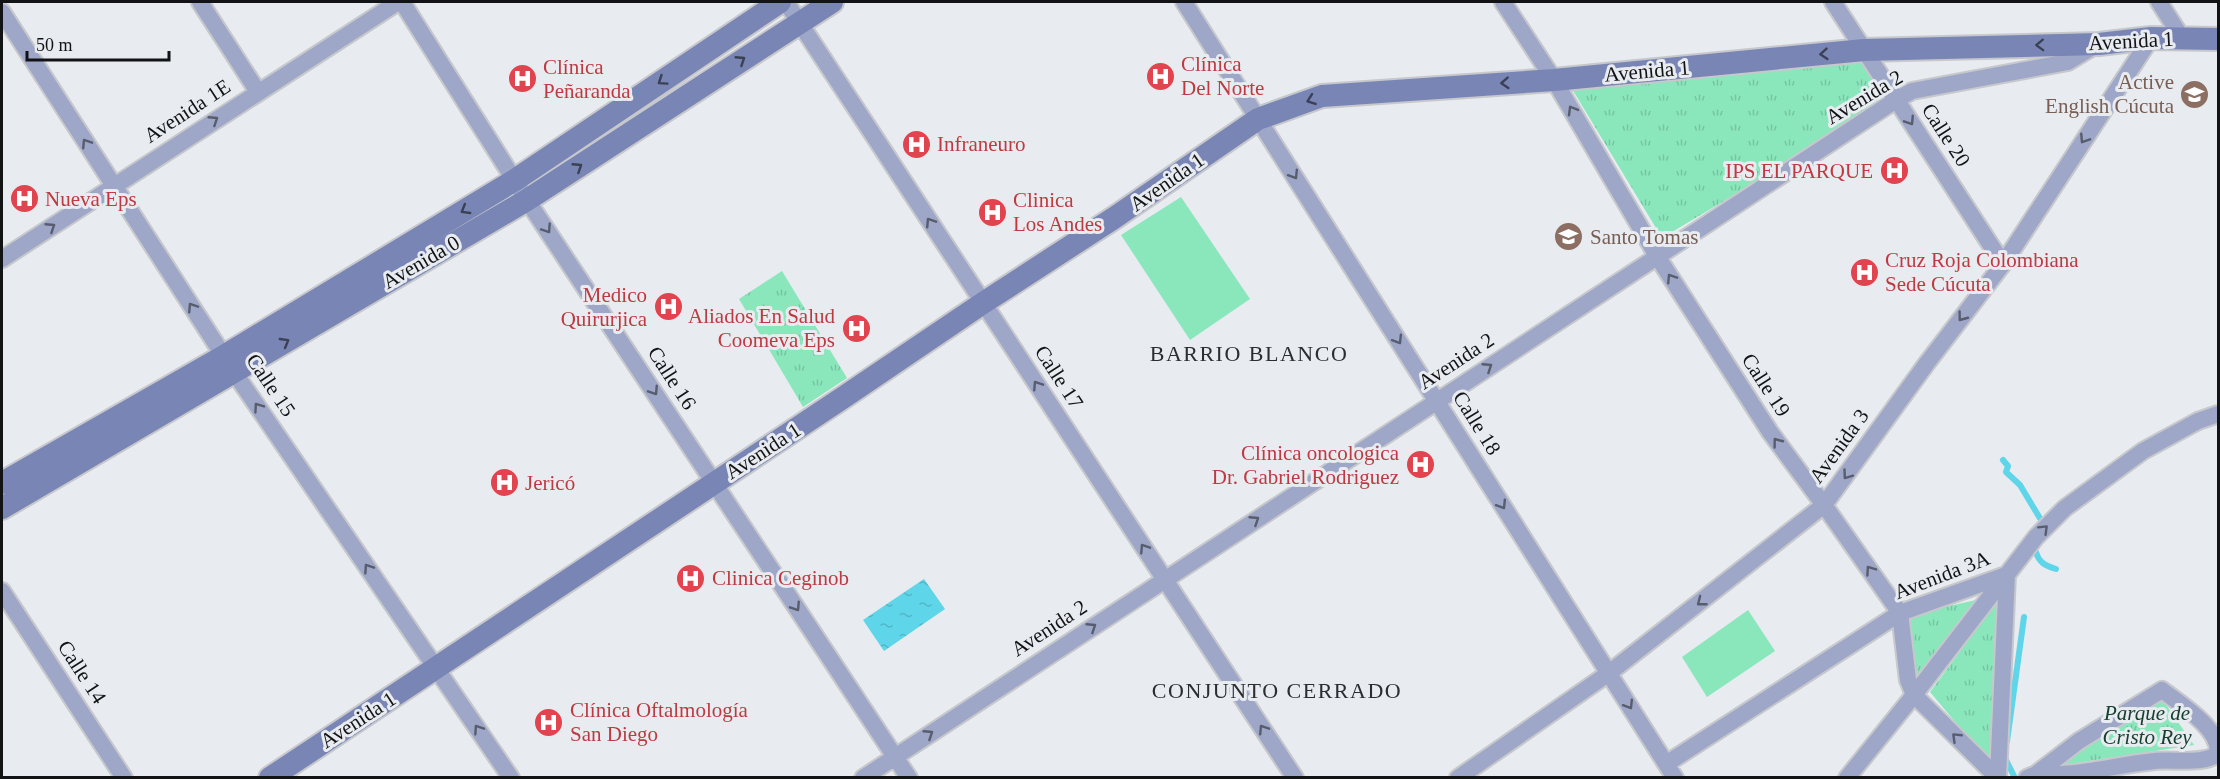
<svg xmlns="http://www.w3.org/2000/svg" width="2220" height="779" font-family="'Times New Roman',serif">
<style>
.grass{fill:url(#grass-tufts)}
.garden{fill:#8ae7bc}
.water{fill:url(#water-ripples)}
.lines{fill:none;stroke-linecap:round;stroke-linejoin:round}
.stream{stroke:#5ed5e8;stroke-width:6}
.street-casing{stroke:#c6c8cc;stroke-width:20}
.secondary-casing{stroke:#c6c8cc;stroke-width:26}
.street{stroke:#9ea7c8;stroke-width:16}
.secondary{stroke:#7985b5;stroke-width:22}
.oneway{stroke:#3b4155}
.oneway2{stroke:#585d6e}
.labels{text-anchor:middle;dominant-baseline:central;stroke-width:6;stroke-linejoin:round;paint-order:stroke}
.street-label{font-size:21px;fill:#121315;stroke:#e8ebef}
.health-label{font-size:21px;fill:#be3a42;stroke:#e8ebef;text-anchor:start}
.education-label{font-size:21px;fill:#785e54;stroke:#e8ebef;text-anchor:end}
.park-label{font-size:21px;font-style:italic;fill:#17402f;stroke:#e8ebef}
.neighbourhood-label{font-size:22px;letter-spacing:1.5px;fill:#2b2d30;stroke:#e8ebef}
</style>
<defs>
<pattern id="grass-tufts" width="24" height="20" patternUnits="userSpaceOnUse" patternTransform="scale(1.5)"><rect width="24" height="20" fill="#8ae7bc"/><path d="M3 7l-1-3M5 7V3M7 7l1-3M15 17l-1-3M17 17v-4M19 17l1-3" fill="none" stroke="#76c5a1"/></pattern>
<pattern id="water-ripples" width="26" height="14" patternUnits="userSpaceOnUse" patternTransform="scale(1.5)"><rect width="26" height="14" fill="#5ed5e8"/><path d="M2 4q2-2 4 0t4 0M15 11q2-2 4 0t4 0" fill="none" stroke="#51b6c6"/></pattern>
</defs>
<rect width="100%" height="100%" fill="#e8ebef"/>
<path class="grass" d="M1863 59 1888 103 1662 238 1569 84Z
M782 271 847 378 803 407 739 299Z
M1999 599 1993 767 1930 692Z
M1976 600 1914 686 1904 616Z
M2153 686 2194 745 2050 767Z"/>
<path class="garden" d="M1181 197 1250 299 1190 340 1121 235Z
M1748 610 1775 651 1707 697 1682 657Z"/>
<path class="water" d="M924 579 945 609 884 651 863 620Z"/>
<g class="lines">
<path class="stream" d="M2003 460 2008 466 2006 472 2020 485 2044 525
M2036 552C2039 563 2046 566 2056 569
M2007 741 2024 617
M2005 754V758L2015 778"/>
<defs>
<path id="street" d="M200 2 258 92
M402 2 527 200 909 778
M786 2 1295 778
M1184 2 1675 778
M1503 2 1554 80 1657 256 1770 432 1824 505 1900 613 1908 680 1914 695 1998 778
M1833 2 2003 264
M2159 2 2182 38
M2 12 234 372 511 778
M2 259 398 2
M2 591 124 778
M1666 764 1900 613 2006 575
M1998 777 2007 574
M863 778 1896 100 1912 91 2068 62 2096 45
M1458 778 1609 673 1824 505 1927 363 2003 264 2151 38
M1847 778 1914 695 2036 537 2065 508 2143 451 2198 421 2218 414
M2027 778 2036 774 2079 741 2162 690C2180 704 2220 728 2218 753 2207 765 2172 759 2155 761 2113 765 2079 777 2036 774"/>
<path id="secondary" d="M2 483 224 356 515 180 780 2
M2 508 527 200 832 2
M270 778 844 397 983 303 1114 218 1258 119 1322 96 1554 80 1864 50 2099 44 2151 38 2218 39"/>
</defs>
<use href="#street" class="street-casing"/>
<use href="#secondary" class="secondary-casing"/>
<use href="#street" class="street"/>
<use href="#secondary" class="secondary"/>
</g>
<defs><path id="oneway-chevron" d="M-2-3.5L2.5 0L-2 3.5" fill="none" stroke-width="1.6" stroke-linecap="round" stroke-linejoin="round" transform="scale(1.5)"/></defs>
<g class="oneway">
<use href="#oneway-chevron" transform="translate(2040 45) rotate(178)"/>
<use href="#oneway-chevron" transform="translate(1824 54) rotate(175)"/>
<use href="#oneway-chevron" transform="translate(741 60) rotate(-33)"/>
<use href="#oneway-chevron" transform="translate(662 81) rotate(146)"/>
<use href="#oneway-chevron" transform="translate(1505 83) rotate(176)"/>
<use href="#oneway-chevron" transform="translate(1311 100) rotate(160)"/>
<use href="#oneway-chevron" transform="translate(578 167) rotate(-33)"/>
<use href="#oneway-chevron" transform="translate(465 210) rotate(149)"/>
<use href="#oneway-chevron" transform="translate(285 342) rotate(-30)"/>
</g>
<g class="oneway2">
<use href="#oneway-chevron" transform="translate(1572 110) rotate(-120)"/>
<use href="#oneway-chevron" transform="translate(214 120) rotate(-33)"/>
<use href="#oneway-chevron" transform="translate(1910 121) rotate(57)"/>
<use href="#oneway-chevron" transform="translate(2084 139) rotate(123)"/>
<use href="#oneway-chevron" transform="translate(86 143) rotate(-123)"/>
<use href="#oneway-chevron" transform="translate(1294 175) rotate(58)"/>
<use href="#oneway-chevron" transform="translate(930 222) rotate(-123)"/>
<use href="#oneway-chevron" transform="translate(51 227) rotate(-33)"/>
<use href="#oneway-chevron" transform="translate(547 229) rotate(56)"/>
<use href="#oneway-chevron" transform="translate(1671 278) rotate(-123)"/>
<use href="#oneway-chevron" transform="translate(192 307) rotate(-123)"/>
<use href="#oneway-chevron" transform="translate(1962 317) rotate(127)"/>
<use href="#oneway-chevron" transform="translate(1398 340) rotate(58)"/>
<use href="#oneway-chevron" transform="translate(1488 367) rotate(-33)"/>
<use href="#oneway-chevron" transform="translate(1037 385) rotate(-123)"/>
<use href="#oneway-chevron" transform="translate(654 391) rotate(57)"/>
<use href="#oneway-chevron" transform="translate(258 407) rotate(-125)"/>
<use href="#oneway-chevron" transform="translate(1777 442) rotate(-127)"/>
<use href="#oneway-chevron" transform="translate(1847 475) rotate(126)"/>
<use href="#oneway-chevron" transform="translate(1502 505) rotate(58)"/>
<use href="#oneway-chevron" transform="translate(1255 520) rotate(-33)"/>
<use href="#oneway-chevron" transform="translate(2044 529) rotate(-45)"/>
<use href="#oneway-chevron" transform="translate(1144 548) rotate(-123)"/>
<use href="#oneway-chevron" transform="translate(368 568) rotate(-124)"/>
<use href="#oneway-chevron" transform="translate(1870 570) rotate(-125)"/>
<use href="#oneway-chevron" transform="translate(1701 602) rotate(142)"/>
<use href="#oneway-chevron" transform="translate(796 607) rotate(57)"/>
<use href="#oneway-chevron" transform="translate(1092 627) rotate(-33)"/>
<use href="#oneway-chevron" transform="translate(1629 705) rotate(58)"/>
<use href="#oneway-chevron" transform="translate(478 729) rotate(-124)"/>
<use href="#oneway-chevron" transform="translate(1263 729) rotate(-123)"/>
<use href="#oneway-chevron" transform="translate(929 734) rotate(-33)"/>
<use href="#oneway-chevron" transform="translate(1956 737) rotate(-136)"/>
</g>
<defs>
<symbol id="hospital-disc" viewBox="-11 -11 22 22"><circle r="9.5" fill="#e0444e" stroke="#e8ebef"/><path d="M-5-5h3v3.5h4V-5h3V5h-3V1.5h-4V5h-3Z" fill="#fff"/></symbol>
<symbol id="university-disc" viewBox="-11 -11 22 22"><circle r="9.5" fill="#8d6e63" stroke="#e8ebef"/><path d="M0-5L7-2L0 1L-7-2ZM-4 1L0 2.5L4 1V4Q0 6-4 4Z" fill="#fff"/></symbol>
</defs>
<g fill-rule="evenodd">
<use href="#hospital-disc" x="1144" y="60" width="33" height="33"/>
<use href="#hospital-disc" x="506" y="62" width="33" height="33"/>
<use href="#university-disc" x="2178" y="78" width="33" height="33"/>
<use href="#hospital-disc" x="900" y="128" width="33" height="33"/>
<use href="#hospital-disc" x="1878" y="154" width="33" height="33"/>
<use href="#hospital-disc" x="8" y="182" width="33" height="33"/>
<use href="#hospital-disc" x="976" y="196" width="33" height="33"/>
<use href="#university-disc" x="1552" y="220" width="33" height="33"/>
<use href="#hospital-disc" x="1848" y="256" width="33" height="33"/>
<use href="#hospital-disc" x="652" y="290" width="33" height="33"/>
<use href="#hospital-disc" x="840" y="312" width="33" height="33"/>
<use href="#hospital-disc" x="1404" y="448" width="33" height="33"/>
<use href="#hospital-disc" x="488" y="466" width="33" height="33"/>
<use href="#hospital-disc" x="674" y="562" width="33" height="33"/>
<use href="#hospital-disc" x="532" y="706" width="33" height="33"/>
</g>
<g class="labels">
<g class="street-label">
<text transform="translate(2131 41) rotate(-3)">Avenida 1</text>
<text transform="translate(1647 71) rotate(-5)">Avenida 1</text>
<text transform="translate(1864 97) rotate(-31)">Avenida 2</text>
<text transform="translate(187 111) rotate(-33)">Avenida 1E</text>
<text transform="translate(1946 135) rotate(57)">Calle 20</text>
<text transform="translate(1167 182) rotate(-35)">Avenida 1</text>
<text transform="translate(421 262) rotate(-30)">Avenida 0</text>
<text transform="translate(1456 361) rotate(-33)">Avenida 2</text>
<text transform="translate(1059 377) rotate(57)">Calle 17</text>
<text transform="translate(672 378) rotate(57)">Calle 16</text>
<text transform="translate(271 385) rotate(56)">Calle 15</text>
<text transform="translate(1766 385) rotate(57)">Calle 19</text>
<text transform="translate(1477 423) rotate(58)">Calle 18</text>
<text transform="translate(1839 446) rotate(-54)">Avenida 3</text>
<text transform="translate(763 451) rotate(-33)">Avenida 1</text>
<text transform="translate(1942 575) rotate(-21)">Avenida 3A</text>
<text transform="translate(1049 628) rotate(-33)">Avenida 2</text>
<text transform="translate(82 672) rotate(57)">Calle 14</text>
<text transform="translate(358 720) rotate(-33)">Avenida 1</text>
</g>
<g class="health-label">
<text x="1181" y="64">Clínica<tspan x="1181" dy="24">Del Norte</tspan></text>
<text x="543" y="67">Clínica<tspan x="543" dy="24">Peñaranda</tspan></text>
<text x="937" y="144">Infraneuro</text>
<text x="1873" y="171" text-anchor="end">IPS EL PARQUE</text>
<text x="45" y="199">Nueva Eps</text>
<text x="1013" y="200">Clinica<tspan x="1013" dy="24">Los Andes</tspan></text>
<text x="1885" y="260">Cruz Roja Colombiana<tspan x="1885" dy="24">Sede Cúcuta</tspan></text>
<text x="647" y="295" text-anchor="end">Medico<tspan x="647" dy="24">Quirurjica</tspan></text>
<text x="835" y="316" text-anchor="end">Aliados En Salud<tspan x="835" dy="24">Coomeva Eps</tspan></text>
<text x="1399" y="453" text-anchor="end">Clínica oncologica<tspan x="1399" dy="24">Dr. Gabriel Rodriguez</tspan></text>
<text x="525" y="483">Jericó</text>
<text x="712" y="578">Clinica Ceginob</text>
<text x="570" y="710">Clínica Oftalmología<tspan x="570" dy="24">San Diego</tspan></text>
</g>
<g class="education-label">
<text x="2174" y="82">Active<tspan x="2174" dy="24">English Cúcuta</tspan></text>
<text x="1590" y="237" text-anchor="start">Santo Tomas</text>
</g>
<g class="park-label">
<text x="2147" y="713">Parque de<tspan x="2147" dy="24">Cristo Rey</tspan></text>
</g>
<g class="neighbourhood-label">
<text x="1249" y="353">BARRIO BLANCO</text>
<text x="1277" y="690">CONJUNTO CERRADO</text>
</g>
</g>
<rect width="2220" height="779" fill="none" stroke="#121315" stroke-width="6"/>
<path d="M27 51v9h142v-9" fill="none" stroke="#121315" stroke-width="3"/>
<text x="36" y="51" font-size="18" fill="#121315" stroke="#e8ebef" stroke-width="4.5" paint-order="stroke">50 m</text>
</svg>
